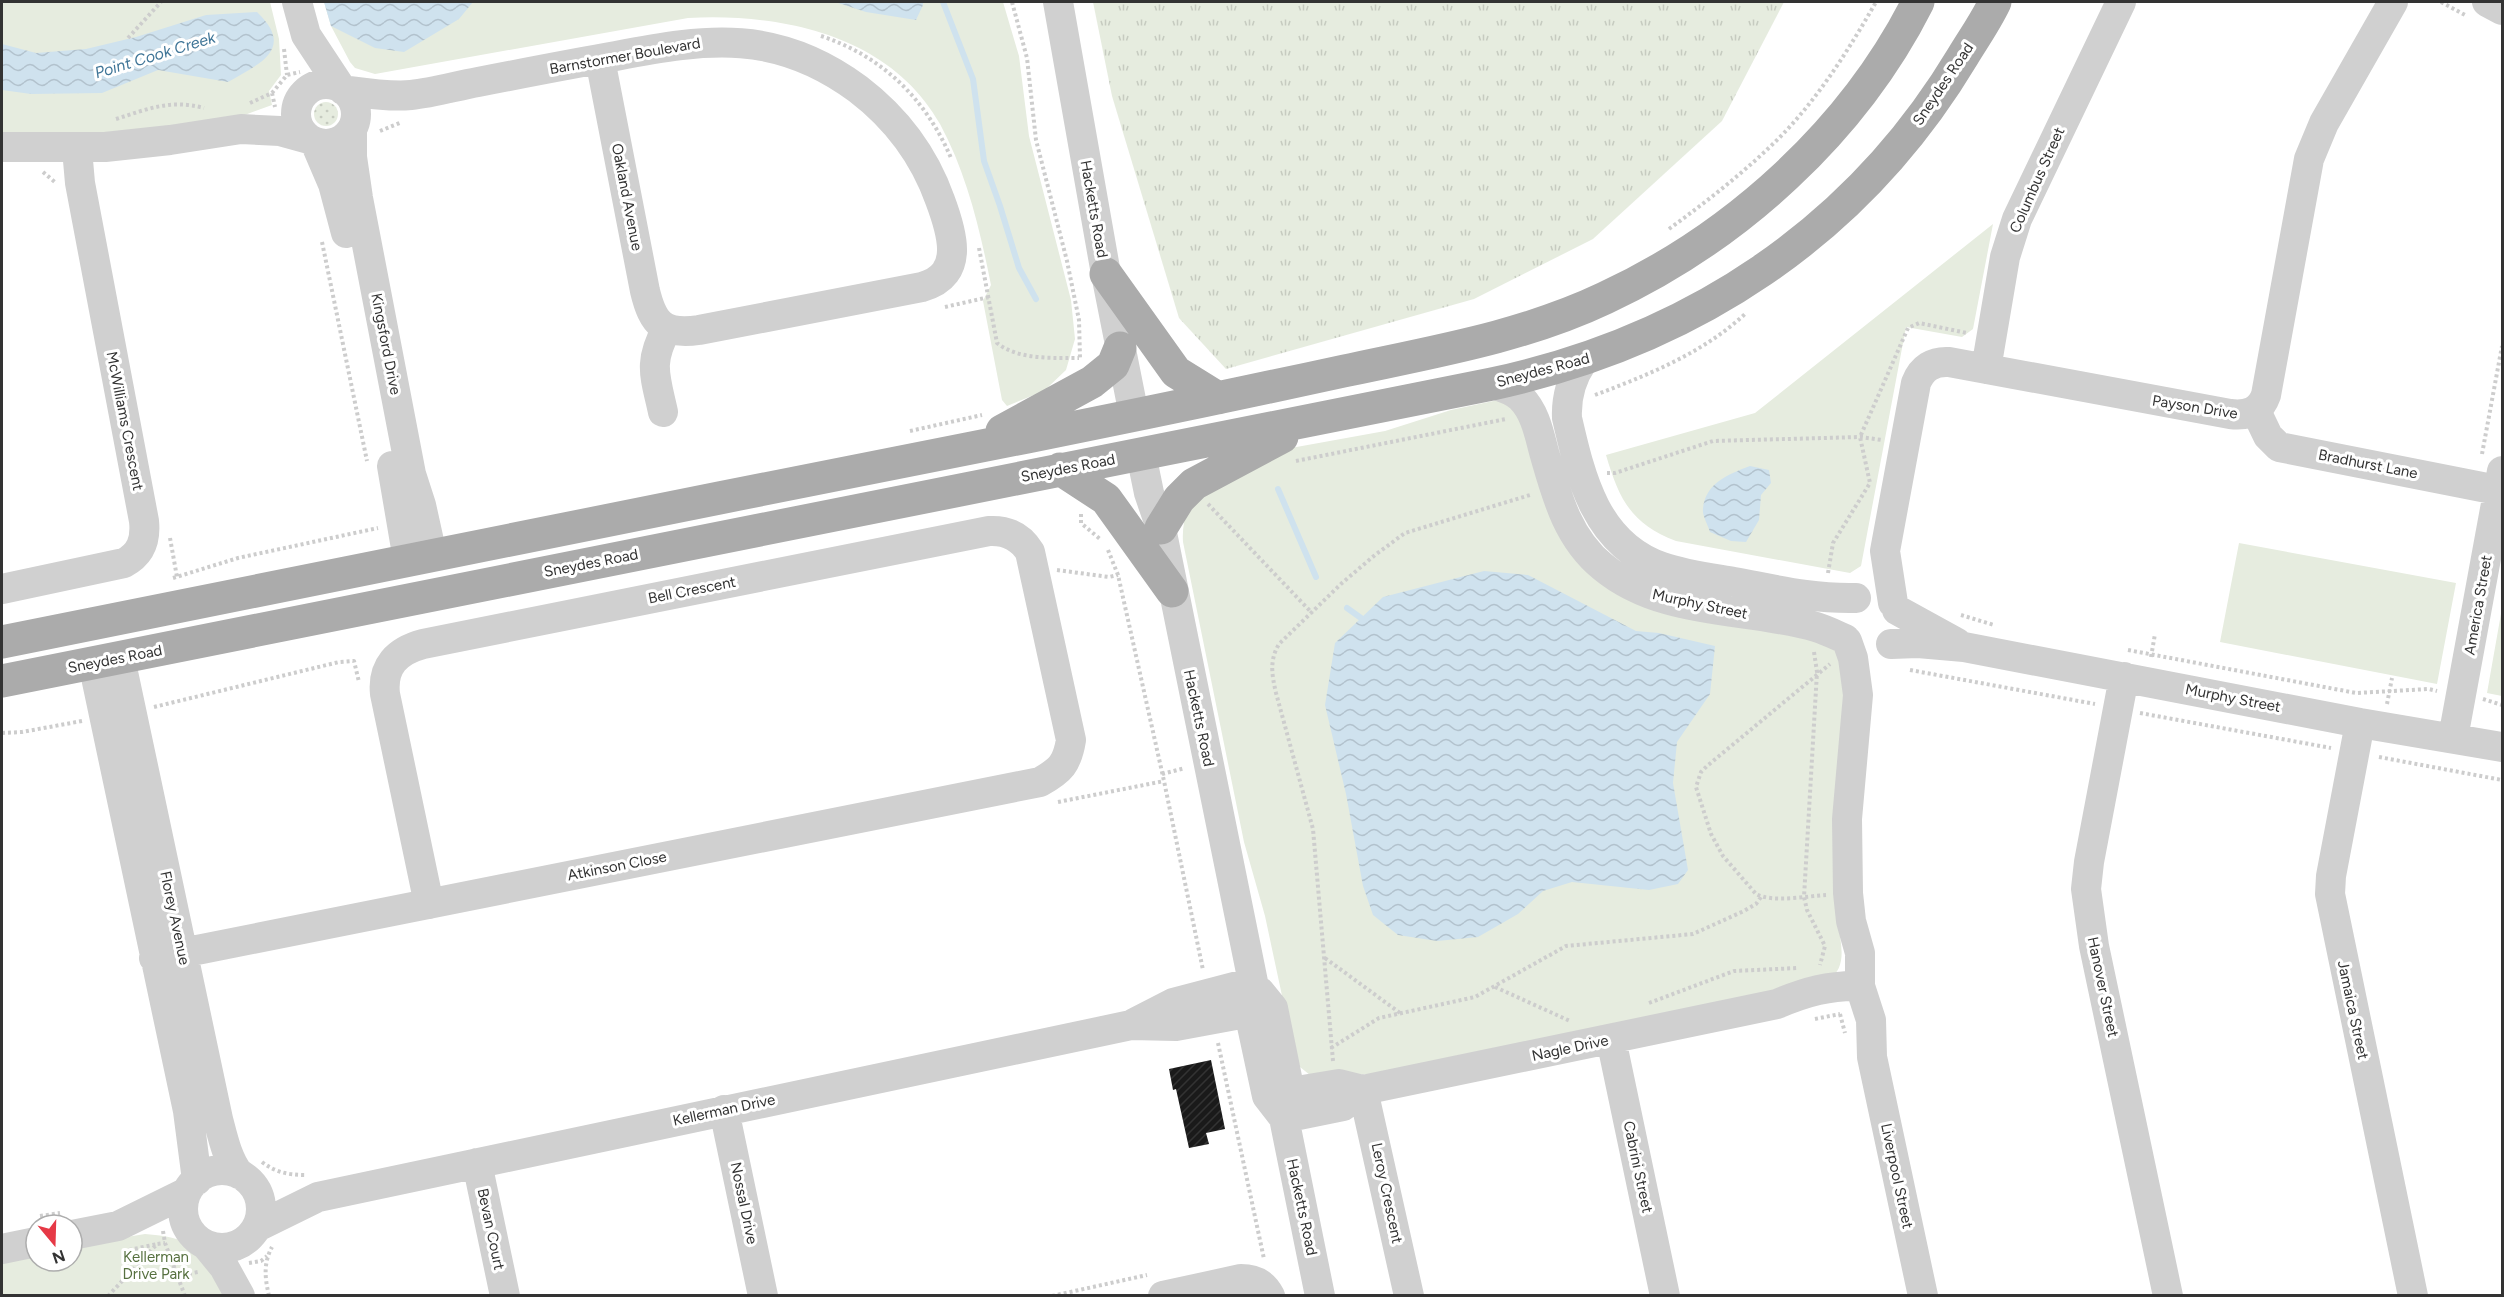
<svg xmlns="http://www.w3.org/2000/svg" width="2504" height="1297" font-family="Figtree,sans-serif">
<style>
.grass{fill:url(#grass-tufts)}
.park{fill:#e6ecdf}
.garden{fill:url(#garden-dots)}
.water{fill:url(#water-waves)}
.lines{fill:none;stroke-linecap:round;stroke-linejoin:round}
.stream{stroke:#cfe2ee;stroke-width:6}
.building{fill:url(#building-hatch)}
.path{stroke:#cdcdcd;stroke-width:4;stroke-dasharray:3 3;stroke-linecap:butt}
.minor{stroke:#d0d0d0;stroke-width:30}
.major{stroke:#ababab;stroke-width:33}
.labels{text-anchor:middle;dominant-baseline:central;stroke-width:6;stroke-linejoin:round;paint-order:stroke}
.street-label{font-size:15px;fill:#333;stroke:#fff}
.park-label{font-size:15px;fill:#56703f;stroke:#fff}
.water-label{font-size:16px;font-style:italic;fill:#3f7597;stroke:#fff}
</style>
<defs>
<pattern id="grass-tufts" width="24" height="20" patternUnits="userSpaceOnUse" patternTransform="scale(1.5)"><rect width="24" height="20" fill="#e6ecdf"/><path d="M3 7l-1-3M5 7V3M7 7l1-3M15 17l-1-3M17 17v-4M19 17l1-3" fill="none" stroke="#c6cbc0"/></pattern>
<pattern id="garden-dots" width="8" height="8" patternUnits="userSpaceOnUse" patternTransform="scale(1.5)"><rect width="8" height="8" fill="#e6ecdf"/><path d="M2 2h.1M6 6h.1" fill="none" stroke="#c6cbc0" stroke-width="1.8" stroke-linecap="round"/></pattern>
<pattern id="water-waves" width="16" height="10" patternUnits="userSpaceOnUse" patternTransform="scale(1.5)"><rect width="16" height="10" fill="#cfe2ee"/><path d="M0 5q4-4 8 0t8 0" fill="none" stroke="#b2c2cd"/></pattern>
<pattern id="building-hatch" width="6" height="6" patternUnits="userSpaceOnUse" patternTransform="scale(1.5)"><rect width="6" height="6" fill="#1a1a1a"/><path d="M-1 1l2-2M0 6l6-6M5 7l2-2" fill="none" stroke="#333"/></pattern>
</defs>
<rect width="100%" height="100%" fill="#fff"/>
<path class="grass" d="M1093 2H1784L1722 121 1593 239 1474 299 1226 369 1179 318 1112 96Z"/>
<path class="park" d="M2 2H270L279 39 281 75 269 91 272 105 242 116 110 135H2Z
M324 2H1003L1019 56 1029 136 1071 300 1075 339 1066 370 1044 391 1007 406 1002 400 983 301 991 285C980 230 967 174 940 124 890 35 782 13 688 18L375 74 355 68 350 62 331 26Z
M1993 224 1973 329 1962 337 1906 327 1861 566 1850 573 1676 541C1631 524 1619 499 1606 455L1755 413Z
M1498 400 1514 404 1575 546 1818 635 1844 651 1838 921C1840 942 1849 967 1828 980L1381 1074 1310 1075 1300 1067 1287 1019 1265 916 1244 842 1183 542C1182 528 1185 516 1189 502L1280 450 1385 431 1451 410Z
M2239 543 2456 583 2437 684 2220 642Z
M2502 608V696L2487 693Z
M145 1234C200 1238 202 1254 230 1295H2V1258L36 1252V1261H72V1246Z"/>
<path class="garden" d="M314 114a12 12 0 1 1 24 0a12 12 0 1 1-24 0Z"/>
<path class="water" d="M324 2H473L459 19 404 52 375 48 331 26Z
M835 2H923V5L916 20 866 12Z
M257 12C296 49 259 64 228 82L158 70 102 93 31 94 2 90V44L36 53 86 49 136 37 206 15Z
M1750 466 1769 470 1771 483 1761 495 1759 520 1746 542 1731 541 1710 532C1708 525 1702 515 1703 509 1705 483 1729 474 1750 466Z
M1484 571 1528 575 1636 631 1659 633 1715 646 1710 694 1677 742 1673 783 1688 870 1678 884 1649 890 1572 882 1543 891 1518 914 1478 937 1437 941 1398 935 1373 915 1363 886 1346 794 1325 705 1335 643 1383 597Z"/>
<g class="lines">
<path class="stream" d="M943 2 973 79 984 161 1000 206 1019 268 1036 299
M1278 489 1316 577
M1347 608 1361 618"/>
</g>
<path class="building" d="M1211 1060 1225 1129 1206 1133 1209 1144 1189 1148 1176 1089 1173 1090 1169 1069Z"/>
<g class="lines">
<path class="path" d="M1012 2 1027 58 1036 140 1067 261 1079 320 1080 358
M2441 2 2465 15
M821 36C882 56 926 99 951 158
M128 38 161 2
M284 49 287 75
M272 93 275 107
M250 103 272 93 287 75 300 72
M116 119C148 109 170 99 204 108
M380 131 402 122
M43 172 56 183
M1669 229C1706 202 1742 174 1775 142 1816 102 1848 51 1876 2
M322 242 367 461
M979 248 997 343C1018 360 1054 358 1079 358
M945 307 989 297
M1595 395C1648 375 1703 353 1745 314
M910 431 982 415
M2482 454 2502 346
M1296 461 1506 419
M1607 473H1615L1713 441 1860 437 1882 440
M1208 504 1312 613
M1081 514V523L1100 539
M170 538 177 577
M1108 550 1118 575 1164 781 1203 970
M1057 570 1109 577 1118 575
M1828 573 1833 543 1870 483 1860 437 1908 328 1919 323 1967 333
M173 578 238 558 378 528
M1961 615 1994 625
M2128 650 2356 693 2429 689 2437 691
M1814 652 1817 672 1804 897 1807 910 1825 946 1820 965
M2151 657 2155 634
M1910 670 2095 704
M2483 699 2502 705
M2387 704 2392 678
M154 707 339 662 354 661 359 682
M2140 713 2331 748
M2 733 22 732 82 721
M2379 757 2502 780
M1162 774 1185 768
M1058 802 1164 781
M1826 895C1808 896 1772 903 1756 894L1723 856 1711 834 1696 787 1701 772 1707 766 1830 664
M1325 958 1400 1013
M1495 987 1570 1021
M1649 1003 1734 971 1798 968
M1840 1014 1845 1033
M1815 1019 1840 1014
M1218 1043 1264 1259
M1331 1048 1379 1018 1475 997 1566 946 1693 934 1744 911 1756 904 1761 897
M1333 1061 1313 829 1276 693C1272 675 1269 661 1279 644L1342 583 1375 555 1405 533 1530 495
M262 1162C275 1172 288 1175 305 1175
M40 1216 60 1213
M163 1231 165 1243 185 1296
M129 1250 157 1244
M249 1263 261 1261 267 1256
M43 1267 74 1261
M177 1276 198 1272
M108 1296 157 1244 165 1243
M269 1296C265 1278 263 1264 272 1247
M1052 1296 1147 1275"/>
<path class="minor" d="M297 2 306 35 341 88
M1058 2 1106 274 1134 415
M2487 2 2502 10
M296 114a30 30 0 1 1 60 0a30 30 0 1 1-60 0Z
M343 90C365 93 389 97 411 95 433 93 456 86 478 82 524 73 570 64 616 56 708 38 777 29 858 89 896 118 924 155 940 200 952 232 966 275 922 287L699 330C663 335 653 324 645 291L600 59
M352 130V157L358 198 411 474 421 505 432 555
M315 142 333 184 346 233
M2 147H105L170 140 241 129 280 131 309 139
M1583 361C1572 377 1566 398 1567 418 1581 479 1596 544 1662 567 1685 575 1710 578 1734 582 1777 590 1812 599 1856 598
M1986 369 2005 257 2017 219 2121 2
M1492 384C1502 387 1513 390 1521 398 1535 412 1539 433 1544 452 1556 494 1567 538 1603 567 1662 616 1745 607 1816 627 1826 630 1836 635 1845 639
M2256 411 2268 436 2279 447 2502 491
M663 412C655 375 648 363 667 328
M1141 454 1149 493 1161 528 1253 982 1249 1012 1267 1096 1284 1118 1320 1296
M392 466 408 560
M2 589 124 563C141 554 146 540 144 521L80 183 77 149
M1893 603 1885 551 1916 383C1922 368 1933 361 1949 362L2230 414C2247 416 2260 412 2266 395L2309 159 2324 123 2393 2
M1897 610 1957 643
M1847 641 1853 658 1858 695 1847 819 1848 893 1851 921 1860 953V986L1871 1020 1872 1057 1923 1296
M1891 644 1918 643 1964 647 2360 723 2502 747
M120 658 218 1119C223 1138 227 1158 239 1174
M93 663 188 1111 197 1180
M2124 677 2089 862 2086 889 2094 946 2168 1296
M2360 723 2331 876 2330 894 2413 1296
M2453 738 2502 471
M154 958 202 949 1040 782C1061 770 1067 764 1071 740L1030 552C1021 537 1007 530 989 531L423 644C397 651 382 666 385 694L429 904
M1260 992 1273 1008 1290 1092 1285 1111
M1134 1023 1173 1003 1253 982
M1611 1039 1665 1296
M1363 1090 1409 1296
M1267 1096 1339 1084 1363 1090 1777 1004C1805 992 1830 985 1860 986
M724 1110 763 1296
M1284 1118 1343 1106 1363 1090
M477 1163 505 1296
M183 1209a39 39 0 1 1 78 0a39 39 0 1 1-78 0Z
M257 1227 318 1197 1131 1025 1176 1026 1273 1008
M72 1235 118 1226 187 1192
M206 1245 224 1267 240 1296
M2 1249 36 1242
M1163 1296 1241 1279C1254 1279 1264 1284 1270 1296"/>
<path class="major" d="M1106 274 1176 372 1218 398
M1002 431 1092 382 1113 365 1120 348
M1060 469 1106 499 1172 591
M1161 528 1179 499 1194 484 1282 437
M2 642C343 574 685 504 1027 437 1133 416 1238 394 1344 371 1432 352 1523 337 1605 298 1736 237 1853 131 1918 2
M2 681 1492 384C1691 341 1857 233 1963 56 1974 38 1986 21 1995 2"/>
</g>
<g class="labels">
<g class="street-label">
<text transform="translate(625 56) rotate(-10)">Barnstormer Boulevard</text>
<text transform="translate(1943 84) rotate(-56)">Sneydes Road</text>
<text transform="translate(2037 180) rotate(-66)">Columbus Street</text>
<text transform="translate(627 197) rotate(79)">Oakland Avenue</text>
<text transform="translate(1094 209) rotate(80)">Hacketts Road</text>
<text transform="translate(386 344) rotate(79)">Kingsford Drive</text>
<text transform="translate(1543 370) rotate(-15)">Sneydes Road</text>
<text transform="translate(2195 407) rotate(9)">Payson Drive</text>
<text transform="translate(125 421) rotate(79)">McWilliams Crescent</text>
<text transform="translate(2368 464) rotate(11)">Bradhurst Lane</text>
<text transform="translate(1068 468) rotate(-11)">Sneydes Road</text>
<text transform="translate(591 563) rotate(-11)">Sneydes Road</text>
<text transform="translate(692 590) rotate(-11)">Bell Crescent</text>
<text transform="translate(1700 604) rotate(12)">Murphy Street</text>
<text transform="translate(2478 605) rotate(-80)">America Street</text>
<text transform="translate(115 659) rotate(-11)">Sneydes Road</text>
<text transform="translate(2233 698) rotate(11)">Murphy Street</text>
<text transform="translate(1199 718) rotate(78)">Hacketts Road</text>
<text transform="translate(617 866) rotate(-11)">Atkinson Close</text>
<text transform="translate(175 918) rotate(78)">Florey Avenue</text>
<text transform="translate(2103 987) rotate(78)">Hanover Street</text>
<text transform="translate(2353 1010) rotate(78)">Jamaica Street</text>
<text transform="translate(1570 1048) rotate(-12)">Nagle Drive</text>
<text transform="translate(724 1110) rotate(-12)">Kellerman Drive</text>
<text transform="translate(1638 1167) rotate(78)">Cabrini Street</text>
<text transform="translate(1897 1176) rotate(78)">Liverpool Street</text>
<text transform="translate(1387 1193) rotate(78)">Leroy Crescent</text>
<text transform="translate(744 1203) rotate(78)">Nossal Drive</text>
<text transform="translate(1302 1207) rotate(78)">Hacketts Road</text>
<text transform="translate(491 1229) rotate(78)">Bevan Court</text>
</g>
<g class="park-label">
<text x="156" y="1257">Kellerman<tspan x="156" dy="17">Drive Park</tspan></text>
</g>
<g class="water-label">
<text transform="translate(155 55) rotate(-17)">Point Cook Creek</text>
</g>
</g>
<rect width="2504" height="1297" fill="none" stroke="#333333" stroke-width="6"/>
<g transform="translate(54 1243) rotate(161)"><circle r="28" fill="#ffffff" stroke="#adadad" stroke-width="1.5"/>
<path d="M0-4.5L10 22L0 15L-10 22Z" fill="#e63946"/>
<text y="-9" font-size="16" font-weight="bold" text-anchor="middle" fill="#333333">N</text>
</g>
</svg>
